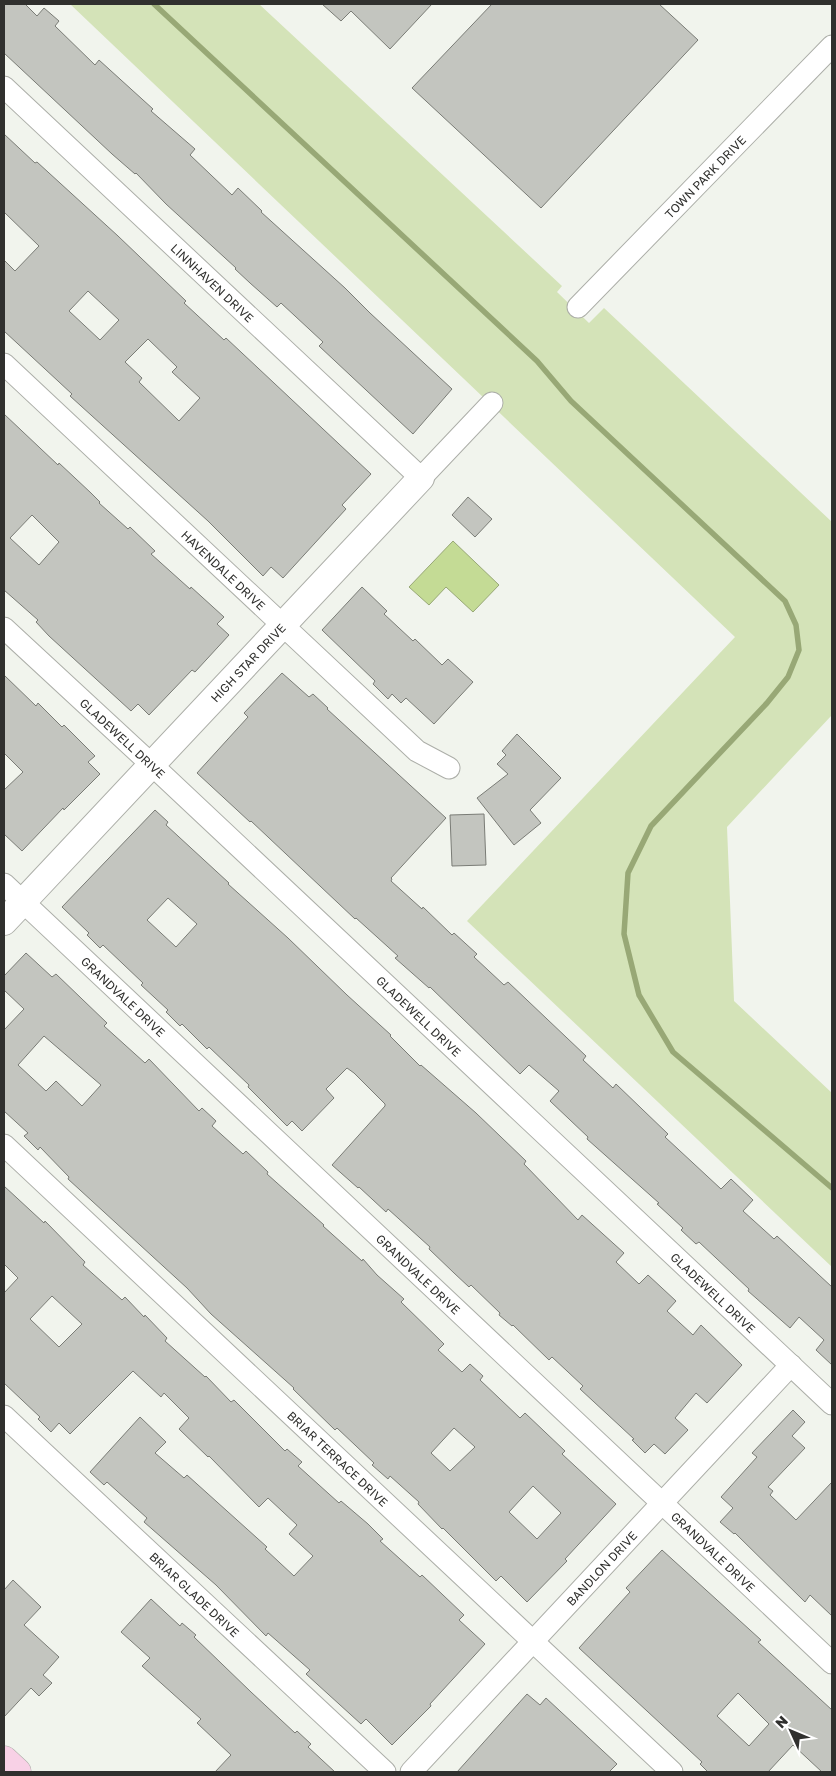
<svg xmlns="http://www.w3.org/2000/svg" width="836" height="1776" font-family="'Golos Text',sans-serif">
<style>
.green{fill:#d4e3b8}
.water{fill:#c4db95;stroke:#98a876}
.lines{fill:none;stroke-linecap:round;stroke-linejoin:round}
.stream{stroke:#98a876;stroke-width:5.5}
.building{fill:#c3c5bf;stroke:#7a7c76;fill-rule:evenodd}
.minor-casing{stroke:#acaea8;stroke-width:23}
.tertiary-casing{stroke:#acaea8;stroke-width:28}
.secondary-casing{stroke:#acaea8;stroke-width:29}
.minor{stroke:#fff;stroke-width:21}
.tertiary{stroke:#fff;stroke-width:26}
.secondary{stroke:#f8d1e6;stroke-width:28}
.labels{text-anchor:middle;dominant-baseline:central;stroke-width:5;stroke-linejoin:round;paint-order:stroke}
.street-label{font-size:12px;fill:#30302e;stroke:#fff}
</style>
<rect width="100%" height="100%" fill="#f1f4ed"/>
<path class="green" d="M70 4H259L562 286 557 292 589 323 604 308 832 522V715L727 827 734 1001 832 1093V1267L467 921 735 637Z"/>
<path class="water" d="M453 541 499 585 473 612 446 587 429 605 409 587Z"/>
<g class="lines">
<path class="stream" d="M154 4 537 361 571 401 785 601 796 625 799 650 788 677 767 703 651 826 628 873 624 934 639 995 673 1052 832 1188"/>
</g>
<path class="building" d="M4 4H25L37 16 44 8 59 21 55 26 95 65 99 60 153 109 151 111 195 149 190 155 232 195 238 188 262 211 261 212 345 288 370 313 452 389 413 434 319 346 323 342 281 303 277 307 250 283 235 269 236 268 166 204 136 173 135 174 112 154 4 53Z
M322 4H432L390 49 351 11 341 21Z
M492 4H659L698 40 541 208 412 88Z
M4 134 35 163 37 162 118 236 186 301 184 303 224 340 226 338 371 474 342 505 346 509 283 578 271 567 263 576 208 521 70 396 72 394 4 331V260L15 271 39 246 4 212ZM88 291 119 320 100 340 69 311ZM148 339 177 367 172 372 200 398 179 421 139 382 142 378 125 362Z
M4 414 58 465 59 463 91 493 100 502 99 503 128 529 130 527 155 551 151 554 190 589 191 587 224 617 217 624 229 635 195 672 192 670 149 715 138 704 131 711 49 636 36 622 38 620 4 590ZM32 515 59 542 39 565 10 538Z
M468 497 492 519 475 537 452 515Z
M362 587 387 611 384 614 413 641 415 639 442 665 448 659 473 682 434 724 406 698 401 703 392 694 388 699 373 684 375 681 322 630Z
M282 673 309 697 313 694 328 708 327 709 446 818 391 878 392 879 391 881 422 909 423 907 452 935 454 933 477 954 474 957 504 985 508 982 586 1056 583 1060 613 1088 616 1084 668 1134 665 1137 721 1189 731 1179 753 1200 743 1211 774 1239 777 1236 832 1287V1365L816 1350 824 1340 799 1317 790 1328 748 1291 749 1289 699 1242 696 1244 681 1230 683 1228 657 1204 659 1203 587 1139 588 1137 550 1101 559 1091 529 1065 520 1074 430 987 429 988 395 958 398 956 356 918 355 919 251 821 250 822 197 773 248 717 244 713Z
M4 675 36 706 38 703 62 727 64 725 95 756 88 762 100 774 64 810 63 808 22 851 4 834V790L23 772 4 753Z
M517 734 561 778 530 810 541 823 514 845 477 798 508 774 497 764 506 755 502 751Z
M155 810 168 822 166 825 229 883 228 884 288 938 347 995 391 1035 390 1036 420 1066 421 1065 476 1113 526 1161 524 1164 578 1220 582 1215 624 1253 616 1262 639 1284 648 1275 676 1301 667 1311 693 1335 701 1325 742 1365 707 1403 696 1393 675 1418 688 1430 665 1454 654 1444 645 1453 632 1440 634 1439 580 1389 583 1386 552 1357 549 1360 513 1325 512 1326 499 1315 500 1313 471 1285 469 1287 454 1273 429 1249 430 1247 388 1209 386 1212 359 1187 358 1188 332 1165 385 1106V1104L354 1073 347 1068 326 1089 334 1098 302 1131 292 1121 287 1126 248 1087 249 1085 209 1047 207 1049 182 1024 180 1026 166 1012 168 1010 141 985 143 983 103 945 100 948 87 935 89 933 62 907ZM168 898 197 924 176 947 147 920Z
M484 814 486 865 452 866 450 815Z
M26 953 52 977 56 974 107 1023 104 1026 145 1063 149 1059 199 1111 202 1108 216 1121 212 1126 243 1154 246 1151 268 1172 267 1174 324 1225 323 1226 362 1261 363 1259 377 1275 404 1299 401 1302 444 1344 438 1350 462 1372 470 1364 483 1376 480 1380 520 1418 525 1413 565 1451 562 1454 616 1504 565 1559 567 1561 527 1602 501 1576 496 1581 443 1528 442 1529 418 1504 419 1502 390 1476 388 1479 372 1465 374 1463 337 1428 335 1430 293 1389 294 1388 211 1314 187 1288 68 1179 69 1177 40 1147 38 1150 24 1136 28 1133 4 1111V1030L24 1009 4 990V976ZM44 1036 101 1085 82 1106 56 1081 46 1091 18 1065ZM454 1428 475 1447 450 1471 431 1453ZM533 1486 561 1513 537 1539 509 1512Z
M4 1186 44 1223 45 1221 85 1262 83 1265 122 1300 125 1297 144 1317 145 1315 167 1338 165 1341 205 1377 206 1376 231 1402 234 1400 285 1451 287 1449 302 1462 298 1466 339 1503 341 1501 368 1524 383 1539 380 1541 420 1577 422 1575 464 1615 459 1620 485 1644 430 1704 431 1706 392 1745 366 1719 361 1724 306 1674 310 1670 268 1633 266 1636 216 1585 144 1522 147 1518 107 1482 104 1485 90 1472 140 1417 166 1442 155 1453 184 1478 187 1475 267 1547 265 1549 294 1576 313 1556 289 1534 297 1525 268 1498 259 1507 209 1456 208 1457 179 1429 189 1418 164 1393 161 1397 133 1371 70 1434 59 1423 51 1432 38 1419 40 1417 4 1383V1293L18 1278 4 1264ZM52 1296 82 1324 59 1347 30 1319Z
M793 1410 805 1422 792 1436 805 1448 768 1487 773 1491 770 1495 796 1520 832 1482V1616L810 1595 805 1602 735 1533 734 1534 720 1522 733 1508 721 1497 757 1457 752 1453Z
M662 1550 761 1640 758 1642 832 1710V1772H822L793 1745 768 1772H708L700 1764 702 1762 579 1648 630 1592 626 1588ZM738 1693 769 1724 749 1746 717 1716Z
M13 1580 41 1607 24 1625 59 1657 43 1675 52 1683 39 1696 31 1688 4 1717V1590Z
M151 1599 180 1626 182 1623 196 1635 194 1637 251 1692 295 1733 297 1731 311 1744 308 1747 335 1772H215L231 1755 197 1723 201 1719 142 1666 150 1658 121 1632Z
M527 1694 540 1705 546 1698 617 1764 609 1772H457Z"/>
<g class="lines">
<defs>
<g id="minor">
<path id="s1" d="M4 87 421 478 492 403"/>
<path id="s2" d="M578 307 832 46"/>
<path id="s3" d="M4 364 417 751 449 768"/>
<path id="s4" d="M4 628 151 764 832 1404"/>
<path id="s5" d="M4 884 832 1663"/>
<path id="s6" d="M4 1145 672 1772"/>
<path id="s7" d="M4 1416 385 1772"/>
<path id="s8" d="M411 1772 791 1365"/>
</g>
<g id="tertiary">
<path id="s9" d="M4 922 421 478"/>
</g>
<path id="secondary" d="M4 1760 17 1772"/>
</defs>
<use href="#minor" class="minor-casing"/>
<use href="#tertiary" class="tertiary-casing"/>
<use href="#secondary" class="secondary-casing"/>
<use href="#minor" class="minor"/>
<use href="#tertiary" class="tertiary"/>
<use href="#secondary" class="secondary"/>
</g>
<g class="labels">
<g class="street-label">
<text stroke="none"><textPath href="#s2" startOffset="182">TOWN PARK DRIVE</textPath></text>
<text stroke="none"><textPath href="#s1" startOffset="286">LINNHAVEN DRIVE</textPath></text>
<text stroke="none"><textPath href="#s3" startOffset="301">HAVENDALE DRIVE</textPath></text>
<text stroke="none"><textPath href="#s9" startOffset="356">HIGH STAR DRIVE</textPath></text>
<text stroke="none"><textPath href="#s4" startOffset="162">GLADEWELL DRIVE</textPath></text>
<text stroke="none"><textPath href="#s5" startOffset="164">GRANDVALE DRIVE</textPath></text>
<text stroke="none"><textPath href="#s4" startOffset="568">GLADEWELL DRIVE</textPath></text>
<text stroke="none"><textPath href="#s5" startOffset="569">GRANDVALE DRIVE</textPath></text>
<text stroke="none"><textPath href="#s4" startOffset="972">GLADEWELL DRIVE</textPath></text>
<text stroke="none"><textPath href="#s6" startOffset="458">BRIAR TERRACE DRIVE</textPath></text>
<text stroke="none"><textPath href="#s5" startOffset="974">GRANDVALE DRIVE</textPath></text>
<text stroke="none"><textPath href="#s8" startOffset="279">BANDLON DRIVE</textPath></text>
<text stroke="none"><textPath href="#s7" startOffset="261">BRIAR GLADE DRIVE</textPath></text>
</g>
</g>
<rect width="836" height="1776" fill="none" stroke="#30302e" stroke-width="10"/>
<g transform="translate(791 1731) rotate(314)" stroke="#ffffff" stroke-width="4" paint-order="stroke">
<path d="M0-4L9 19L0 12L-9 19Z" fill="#30302e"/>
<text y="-8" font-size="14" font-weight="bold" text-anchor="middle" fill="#30302e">N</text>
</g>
</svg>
